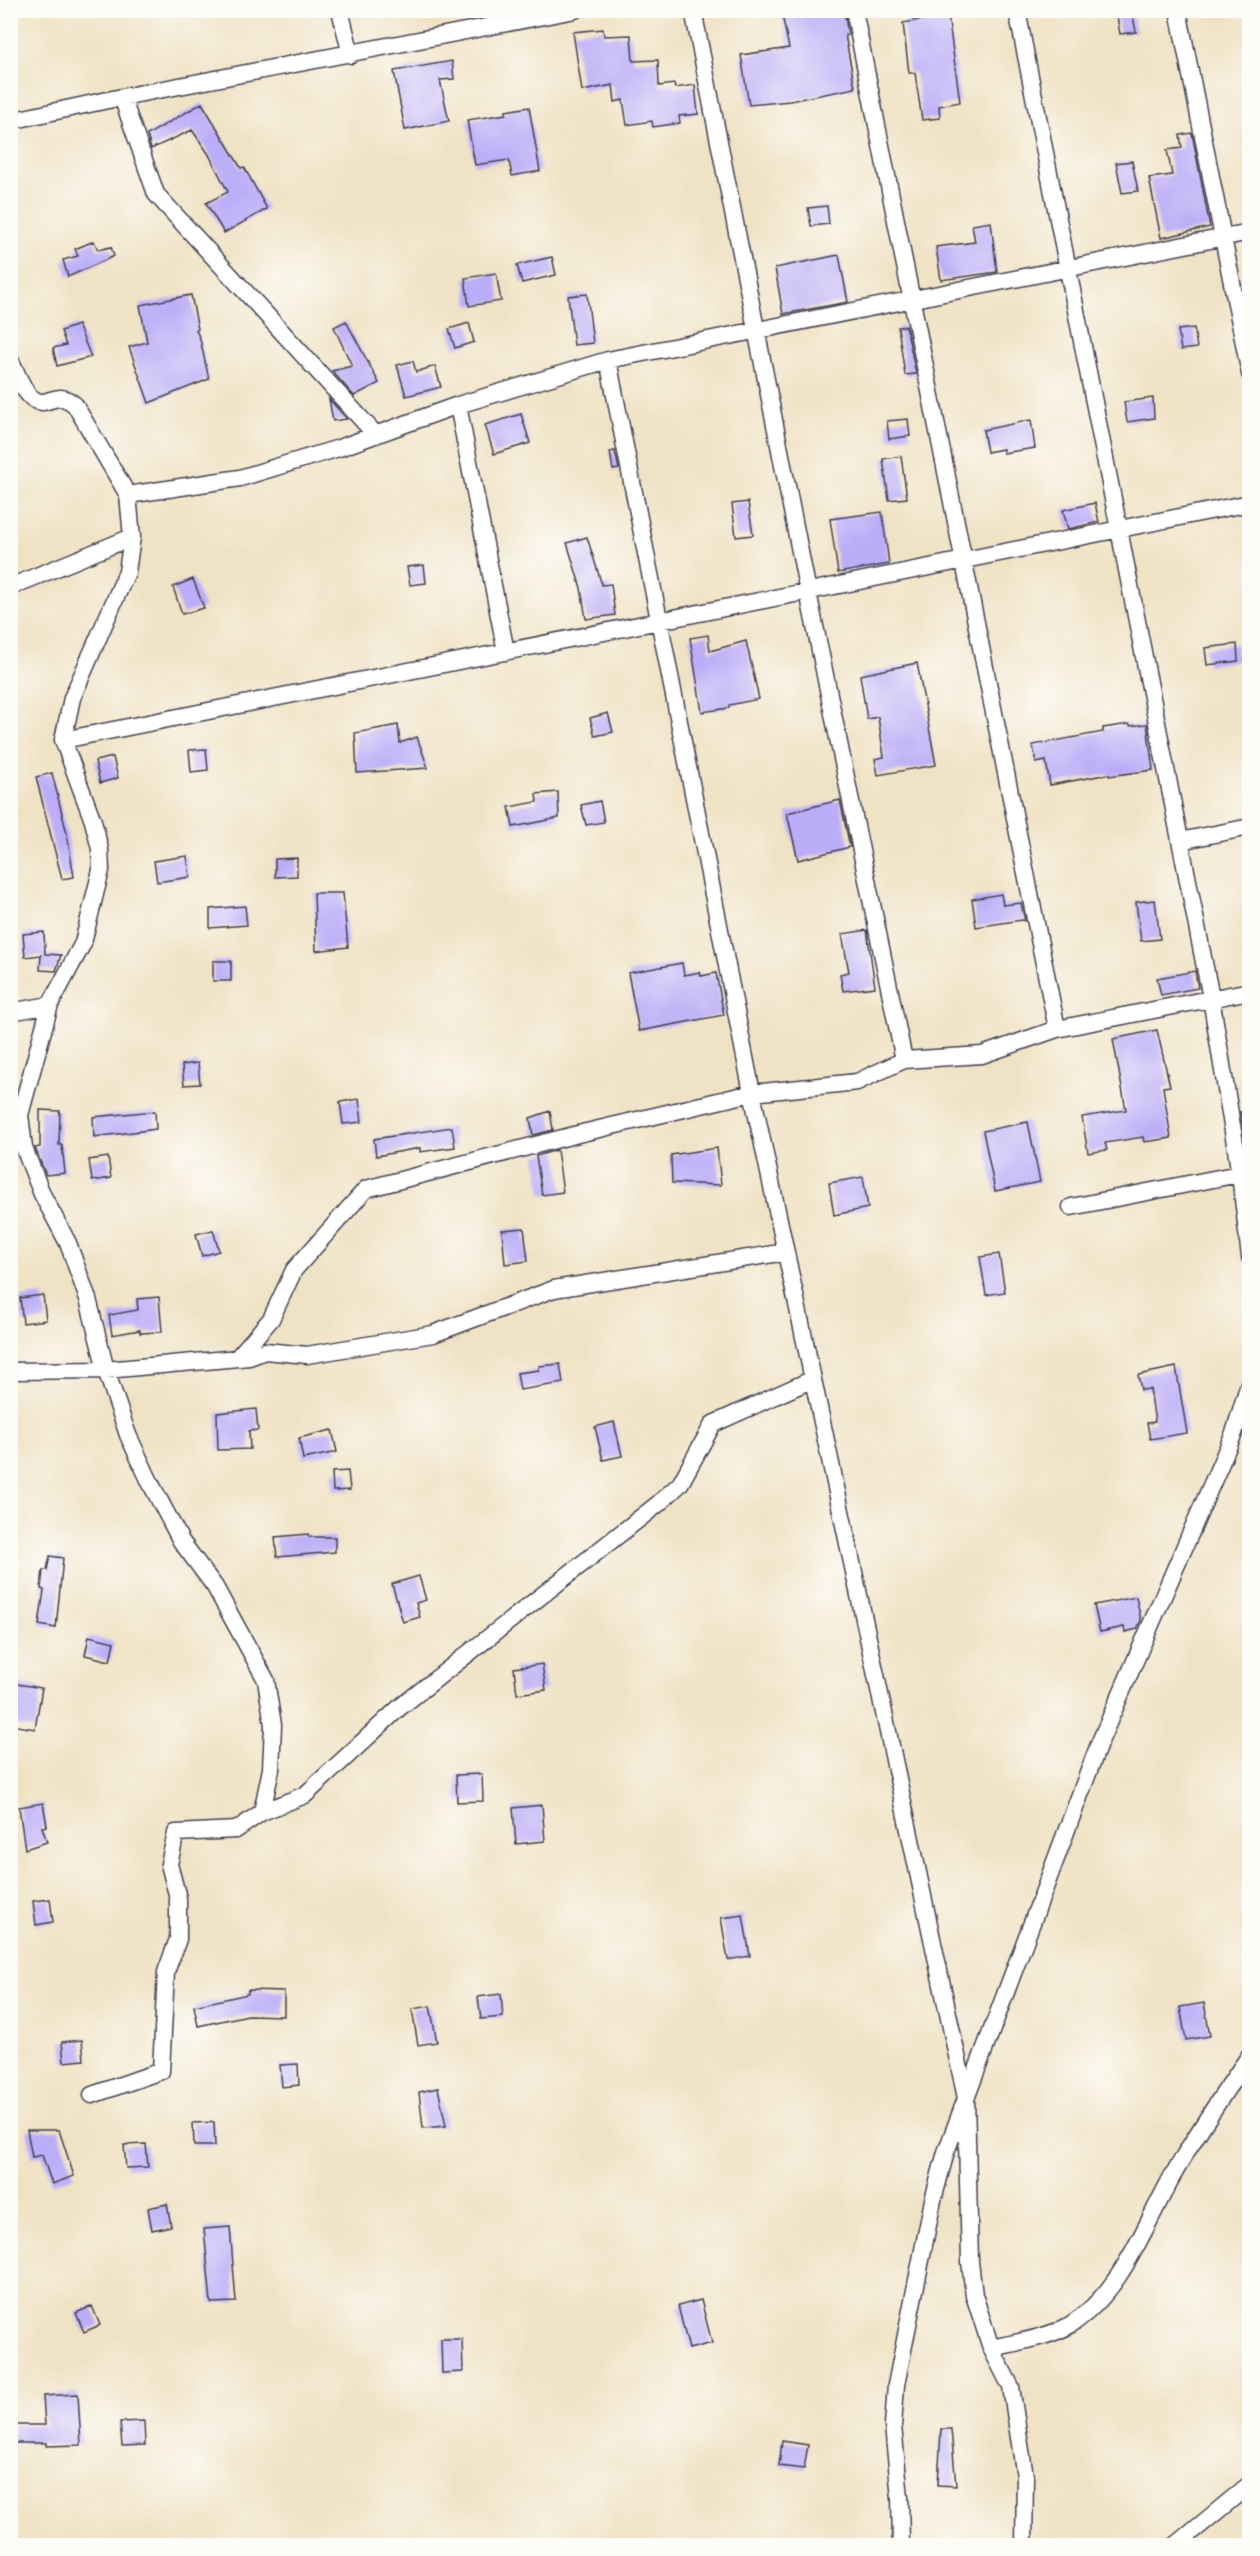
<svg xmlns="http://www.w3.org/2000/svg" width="1260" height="2556" font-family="'Comic Neue',sans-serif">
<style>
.building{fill:#bbadf7}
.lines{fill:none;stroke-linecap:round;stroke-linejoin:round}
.street-casing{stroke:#413f50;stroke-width:19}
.street{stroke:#fff;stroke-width:16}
</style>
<rect width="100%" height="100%" fill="#fdfcf7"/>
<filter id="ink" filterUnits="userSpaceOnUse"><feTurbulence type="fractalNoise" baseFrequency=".0167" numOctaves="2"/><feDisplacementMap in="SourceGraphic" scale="12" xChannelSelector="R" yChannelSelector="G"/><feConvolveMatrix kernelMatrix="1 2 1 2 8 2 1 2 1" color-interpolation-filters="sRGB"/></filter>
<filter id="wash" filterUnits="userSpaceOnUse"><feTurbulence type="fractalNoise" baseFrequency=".008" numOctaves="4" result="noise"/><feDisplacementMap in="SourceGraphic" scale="24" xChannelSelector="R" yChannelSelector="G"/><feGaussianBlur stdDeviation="1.35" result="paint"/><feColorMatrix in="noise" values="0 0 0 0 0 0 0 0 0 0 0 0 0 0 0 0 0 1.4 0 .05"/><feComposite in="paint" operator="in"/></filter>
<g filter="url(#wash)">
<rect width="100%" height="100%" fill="#f0e2c5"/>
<g id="blocks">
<path class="building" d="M781 10H844L848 35H845L855 88 790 101 749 105 741 55 789 48Z
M1116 10H1132L1136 32 1120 34Z
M948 15 960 102 939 106 940 118 922 120 915 73H909L903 23Z
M603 29 604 36 631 35 633 61 658 60 659 86 674 84 675 88 695 85 698 114 679 116 680 123 653 127 652 121 627 125 623 100 615 102 613 85 582 91 573 32Z
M452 61 454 79 440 80 449 121 405 130 394 71Z
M202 103 241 168 244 167 267 209 224 233 206 203 228 192 208 153 192 130 151 149 147 135Z
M529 107 540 171 512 176 509 160 475 165 467 120 506 114V111Z
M1192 133 1210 227 1161 238 1149 178 1172 175 1167 150 1182 148 1180 135Z
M1132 161 1138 191 1122 193 1116 163Z
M827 206 829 224 811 226 808 208Z
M991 222 997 272 941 280 936 247 975 242 972 225Z
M94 241 98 250 111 247 114 256 68 277 63 260 78 256 75 249Z
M839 255 848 302 783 314 775 268Z
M552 257 556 275 522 283 517 265Z
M496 273 501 301 469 306 465 278Z
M587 294 593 343 574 345 568 296Z
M191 295 198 329 196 330 200 339 209 379 149 403 129 347 147 342 140 305Z
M346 321 379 383 354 396 332 371 352 366 334 327Z
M469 323 474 342 455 348 449 329Z
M78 325 91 357 57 366 53 348 66 345 61 331Z
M906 326 916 374 905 375 898 327Z
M1194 328 1197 348 1181 350 1178 330Z
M413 361 416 372 435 366 441 387 406 396 397 365Z
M1153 398 1154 418 1127 422 1124 402Z
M329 399 347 419 333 421Z
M521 414 530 443 494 454 485 425Z
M908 419 910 436 889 439 887 421Z
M1031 420 1035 448 1003 453V449L987 452 983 430Z
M615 451 619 469 613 470 610 452Z
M901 456 907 498 889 500 883 459Z
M748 502 753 535 736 537 732 504Z
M1095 503 1099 522 1068 529 1063 510Z
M882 512 889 564 838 573 830 519Z
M587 537 602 585 611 584 615 615 586 619 581 588 567 543Z
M424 565 426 583 410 585 407 567Z
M193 579 204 608 182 614 173 587Z
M708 635 710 651 746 641 759 699 729 705V708L702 712 690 638Z
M1237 644 1238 661 1207 665 1205 648Z
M917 663 936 765 878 775 875 759 884 757 878 717 867 719 860 675Z
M608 713 613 732 595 736 590 718Z
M1129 724 1130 726 1147 724 1153 770 1109 776V774L1050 785 1046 761 1036 763 1033 745 1103 732V728Z
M398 725 400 743 417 737 428 768 357 773 355 733Z
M206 749 208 770 191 772 189 750Z
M113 757 118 778 100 783 95 761Z
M52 773 67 834 74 877 62 879 36 777Z
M558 792 559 818 513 827 509 807 537 802 536 794Z
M840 800 850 847 798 860 787 813Z
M600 801 604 822 586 825 581 805Z
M187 856 190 877 157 882 154 861Z
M297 858V876L275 877V859Z
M314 893H343L348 947 316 951Z
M1001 894 1003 905 1021 903 1025 921 1022 920 976 927 972 899Z
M1155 900 1160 939 1141 941 1136 902Z
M245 906 247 925 210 928V909Z
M867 930 875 987 843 991 840 974 849 972 842 934Z
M44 932 45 954 61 955 56 971 40 970 41 955 25 957 23 934Z
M213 961H231V981H213Z
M682 963 684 975 700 972 701 976 716 973 724 1015 639 1031 628 973Z
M1195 971 1198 988 1161 995 1157 978Z
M1157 1030 1170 1086 1163 1087 1171 1138 1144 1142 1143 1137 1105 1143 1107 1150 1088 1153 1082 1117 1126 1110 1113 1039Z
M198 1063 200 1084 184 1085 182 1065Z
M359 1099 362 1122 343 1124 340 1102Z
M40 1110 60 1111 59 1145H62L65 1173 46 1175 35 1148 40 1147Z
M155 1111 156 1129 94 1137 93 1117Z
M550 1111 553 1130 533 1135 530 1118Z
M1248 1111 1250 1139H1245L1240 1112Z
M1028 1122 1040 1182 995 1191 983 1131Z
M452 1127 455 1147 420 1152V1148L376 1156 374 1139Z
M717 1148 721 1185 672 1183 671 1155Z
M557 1150 563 1192 542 1195 536 1156Z
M108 1157 111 1178 92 1181 89 1160Z
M863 1177 868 1208 834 1215 829 1183Z
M524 1228 528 1261 505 1264 502 1230Z
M213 1230 219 1251 202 1256 196 1234Z
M999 1254 1005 1292 986 1295 980 1257Z
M43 1295 46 1320 23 1323 20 1298Z
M159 1297 162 1332 140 1333V1330L112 1335 109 1315 138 1310 137 1299Z
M560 1364 563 1383 520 1390 517 1373 539 1370V1366Z
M1176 1367 1187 1433 1150 1439 1147 1423 1155 1422 1150 1389 1141 1390 1138 1375Z
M256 1409 258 1430 249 1431 250 1449 218 1450 217 1413Z
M614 1422 622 1456 603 1460 595 1427Z
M332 1430 337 1452 303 1459 299 1438Z
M348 1471 350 1490 333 1491 332 1472Z
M308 1534 309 1537H335V1552L277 1557 275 1537Z
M50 1556 63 1558 56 1628 39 1625 44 1590 41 1589 43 1570H47Z
M419 1576 426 1600 416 1603 420 1617 403 1622 392 1584Z
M1136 1597 1141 1620 1137 1629 1125 1632 1124 1627 1100 1632 1094 1605Z
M89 1636 114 1642 110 1661 85 1655Z
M542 1664 546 1690 517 1694 514 1668Z
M17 1684 42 1688 35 1729 10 1725Z
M482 1774 483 1801 457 1802 456 1775Z
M43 1803 47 1826 42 1827 47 1842 25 1849 19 1807Z
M542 1805 545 1841 516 1844 513 1808Z
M50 1899 53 1922 36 1925 33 1901Z
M743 1915 750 1956 728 1960 721 1918Z
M248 1990 284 1991V2016L248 2015 198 2026 194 2006 248 1994Z
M501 1994 503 2017 481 2019 478 1997Z
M1204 2003 1210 2036 1186 2040 1180 2007Z
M430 2006 437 2042 418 2045 412 2009Z
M82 2040 84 2060 64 2062 62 2042Z
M298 2064 299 2085 282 2087 280 2065Z
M438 2088 446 2126 423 2128 419 2092Z
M214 2122 215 2146H194L193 2123Z
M27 2130H59L74 2176 52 2184 42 2155 32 2157Z
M146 2144 148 2167 126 2168 124 2145Z
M167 2204 171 2226 152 2230 148 2208Z
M230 2227 236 2302 211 2303 204 2229Z
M701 2300 712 2343 689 2349 678 2306Z
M92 2306 100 2325 84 2332 76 2313Z
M441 2339H462L463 2372 442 2373Z
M78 2394 81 2445 46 2446V2443H10V2425H45L43 2396Z
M144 2421 145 2445 122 2446 120 2422Z
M941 2429H951L956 2486 938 2485Z
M782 2441 808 2445 804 2469 779 2466Z"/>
</g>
</g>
<g filter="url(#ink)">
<use href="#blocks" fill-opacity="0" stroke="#413f50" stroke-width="1.5"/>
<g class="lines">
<defs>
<path id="street" d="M340 10 351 55
M693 10 808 592 904 1060
M854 10 1057 1029
M1017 10 1211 998 1240 1174 1250 1257
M1178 10 1250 374
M122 97 156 194 376 435
M10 121 122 97 575 10
M10 359C16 370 23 394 35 400 49 408 56 388 75 405L128 495 132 537 127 572 72 698 63 740 93 821 100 849 101 870 83 943 50 1005 20 1115 24 1148 42 1194 68 1243 88 1299 106 1370 128 1435 151 1484 181 1541 215 1587 266 1680 273 1725 271 1769 262 1812 236 1830 176 1833 169 1864 178 1898V1939L166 1972 161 2071 92 2095
M608 360 752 1093 966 2098 970 2262 974 2295 991 2348 1011 2387 1025 2476 1024 2546
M458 405 506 652
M128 495 240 478 339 448 458 405 608 360 1250 232
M10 587 132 537
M63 740 1250 503
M1180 841 1250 827
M10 1012 50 1005
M1071 1207 1249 1172
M237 1358 271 1319 294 1270 366 1189 578 1134 752 1093 857 1082 904 1060 982 1055 1057 1029 1250 991
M10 1371 106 1370 249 1357 265 1351 307 1355 433 1334 554 1289 786 1252
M262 1812 305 1795 399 1708 658 1504 680 1484 713 1424 813 1379
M991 2348C1014 2343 1050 2337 1070 2325 1123 2291 1144 2226 1173 2175 1196 2134 1223 2094 1250 2055
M901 2546 900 2498 893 2426 896 2385 933 2200 946 2152 1099 1744 1234 1433 1250 1380
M1175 2546 1250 2484"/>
</defs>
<use href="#street" class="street-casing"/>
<use href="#street" class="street"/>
</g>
</g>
<rect width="1260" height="2556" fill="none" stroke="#fdfcf7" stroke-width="36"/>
</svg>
